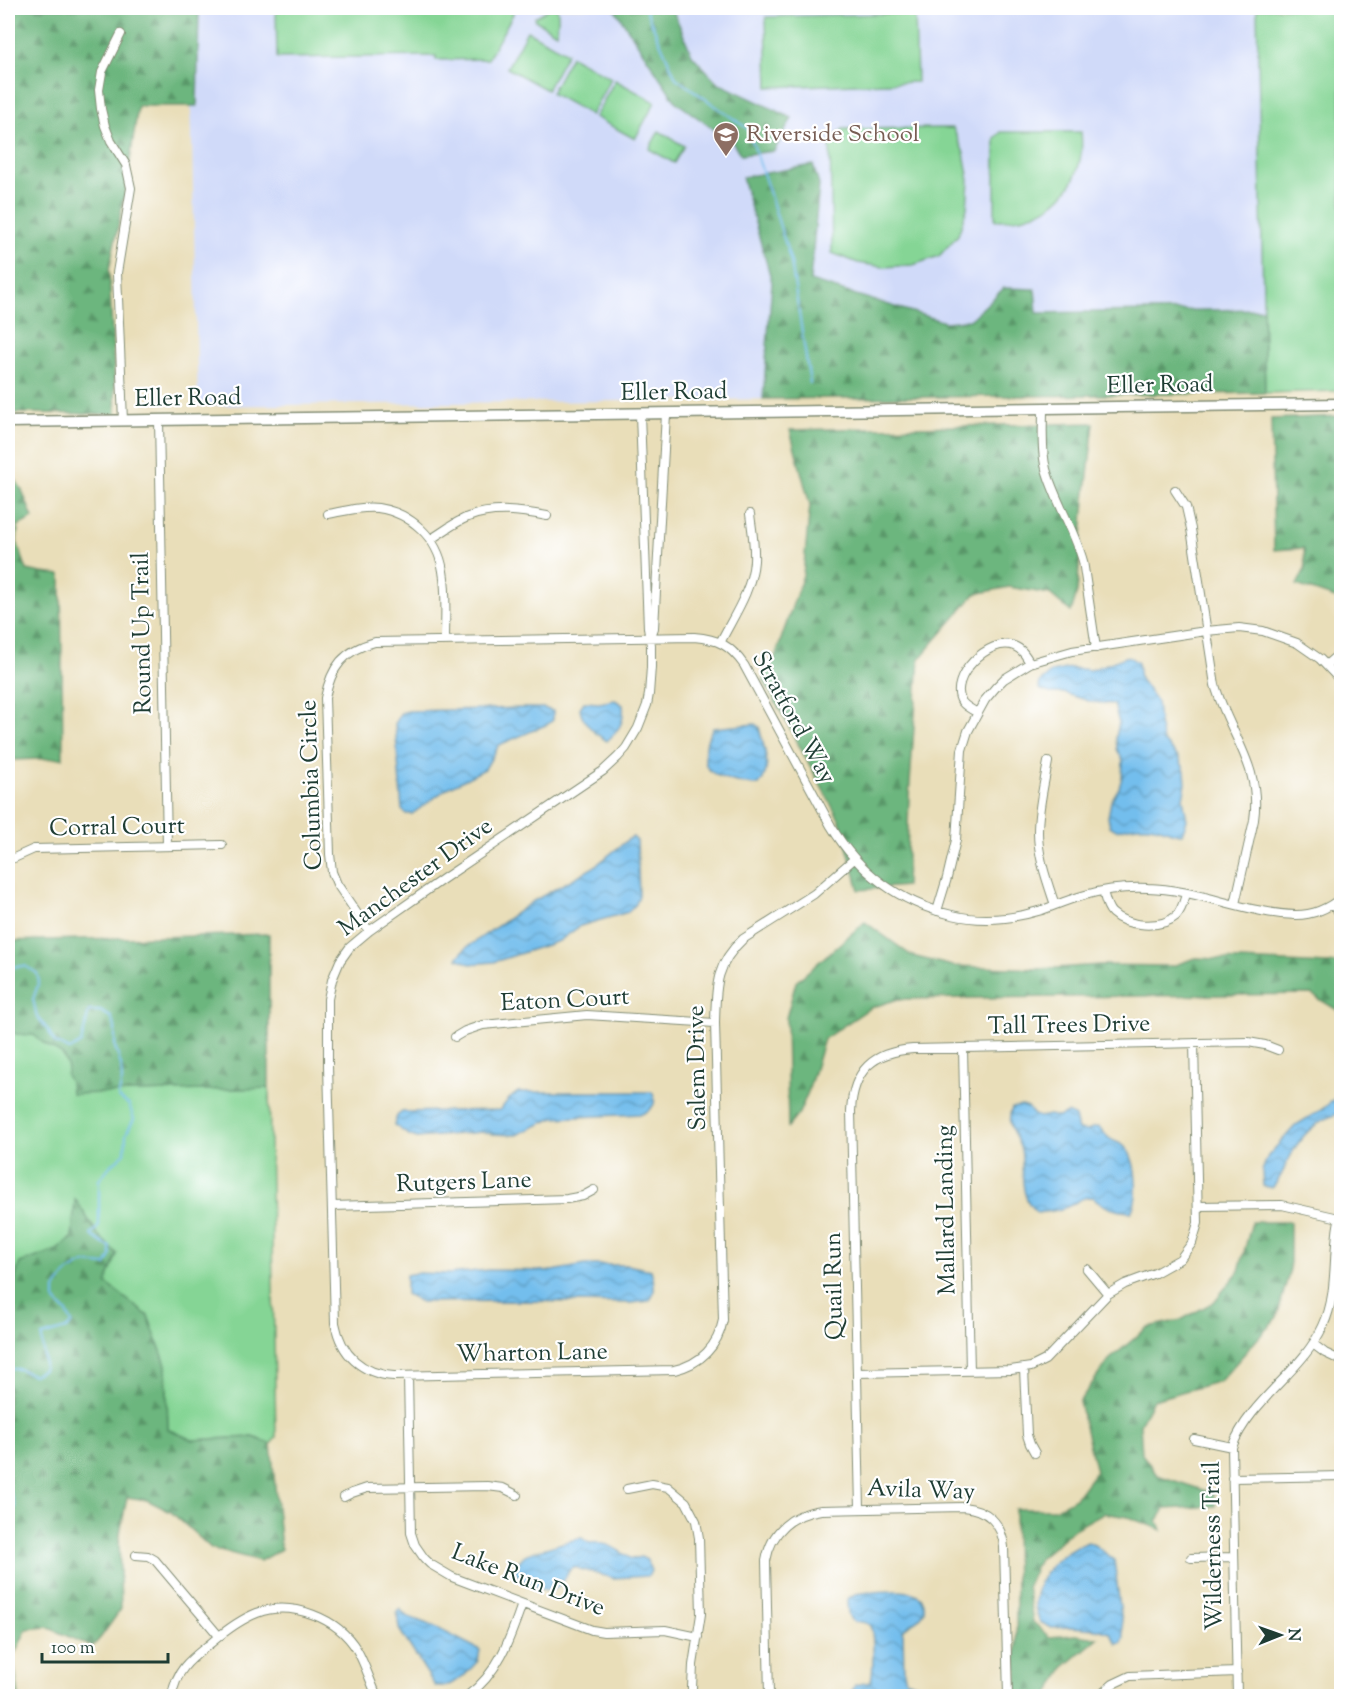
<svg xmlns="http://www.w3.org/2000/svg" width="1349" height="1704" font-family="'Sorts Mill Goudy',serif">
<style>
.built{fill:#d0daf9}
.green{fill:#85d595;stroke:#528964;stroke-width:1.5}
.forest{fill:url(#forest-firs);stroke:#467a59;stroke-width:1.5}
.water{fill:url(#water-waves);stroke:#497e90;stroke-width:1.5}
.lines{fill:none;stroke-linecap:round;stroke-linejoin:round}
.stream{stroke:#73beed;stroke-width:2}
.street-casing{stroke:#848e76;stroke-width:10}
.secondary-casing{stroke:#848e76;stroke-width:13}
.street{stroke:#fff;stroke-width:8}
.secondary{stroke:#fff;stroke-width:10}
.labels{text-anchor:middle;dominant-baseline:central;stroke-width:4.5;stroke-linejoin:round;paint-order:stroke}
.education-label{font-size:24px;fill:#785e54;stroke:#fff;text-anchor:start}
.street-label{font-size:24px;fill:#1f3d34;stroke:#fff}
</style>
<defs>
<pattern id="forest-firs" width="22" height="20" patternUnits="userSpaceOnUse" patternTransform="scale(1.5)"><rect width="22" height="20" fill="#6cb67e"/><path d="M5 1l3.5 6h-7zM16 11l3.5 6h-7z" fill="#589568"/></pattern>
<pattern id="water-waves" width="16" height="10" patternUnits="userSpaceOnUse" patternTransform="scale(1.5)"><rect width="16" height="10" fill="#73beed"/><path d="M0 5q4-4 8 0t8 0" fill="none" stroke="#5e9cc1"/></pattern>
</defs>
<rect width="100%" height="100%" fill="#fff"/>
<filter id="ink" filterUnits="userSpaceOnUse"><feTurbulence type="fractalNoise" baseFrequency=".0167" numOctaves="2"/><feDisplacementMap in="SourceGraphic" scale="12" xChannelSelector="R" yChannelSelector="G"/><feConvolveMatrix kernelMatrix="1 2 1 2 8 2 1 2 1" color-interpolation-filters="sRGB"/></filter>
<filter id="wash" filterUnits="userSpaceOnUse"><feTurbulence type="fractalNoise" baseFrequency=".008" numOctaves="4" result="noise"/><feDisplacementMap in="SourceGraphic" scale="24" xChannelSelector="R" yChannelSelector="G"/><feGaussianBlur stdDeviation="1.35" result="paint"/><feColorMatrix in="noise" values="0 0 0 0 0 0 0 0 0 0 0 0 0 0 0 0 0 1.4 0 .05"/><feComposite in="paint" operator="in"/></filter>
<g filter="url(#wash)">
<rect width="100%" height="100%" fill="#e9deb9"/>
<path class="built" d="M189 8H1257L1265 393 198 406Z"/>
<path class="green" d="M276 8H513V14L488 59 436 60V56L277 58Z
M550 8H557C559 17 558 23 556 33L535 20V17Z
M1257 8H1341V391L1265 393Z
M915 13 917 82 768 87 766 17Z
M527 31 567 53 547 90 507 68Z
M571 56 611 78 591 115 551 93Z
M615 80 655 102 635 139 595 117Z
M953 128 964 153 969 180 967 208 958 235 939 256 913 265 884 267 858 263 832 253 830 142 843 129Z
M659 131 684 146 674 163 649 149Z
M1001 132H1081C1082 141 1082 151 1080 160 1072 202 1035 221 995 220V138Z
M8 1028 16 1034 34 1035 42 1042 63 1055 68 1068 72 1094 269 1088 276 1437 271 1444 253 1437 192 1440 168 1429 166 1365 148 1316 106 1283 117 1254 98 1235 76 1200 72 1238 57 1250 20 1263 8 1300Z"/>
<path class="forest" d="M8 8H199L197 106H138L126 188 109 270 116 414 8 413Z
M614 8H672L692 55 718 83 792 118 774 151 741 155 733 143 676 102Z
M813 165 819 185 810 281 945 322 970 320 1004 288 1035 289 1037 313 1263 309 1265 393 763 399 772 282 742 177Z
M1341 416H1342L1341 600 1297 585 1305 569 1304 548 1274 550 1271 419Z
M1094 423 1085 500 1077 592 1071 612 1050 594 1009 587 975 594 919 659 909 796 906 886 859 890 840 821 763 679 775 657 803 575 810 505 790 430Z
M8 469 21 488 33 518 18 526 17 542 27 570 42 573 61 575 63 758 12 760 8 761Z
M865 922 912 956 953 966 1041 969 1100 965 1172 966 1196 958 1328 964 1341 962V1018L1339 1011 1311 994 898 999 870 1008 824 1039 808 1092 799 1113 788 1127 786 1018 796 982Z
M269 934V1088L71 1094 70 1082 66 1075 68 1068 63 1055 42 1042 34 1035 16 1034 8 1028V941Z
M75 1199 98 1235 117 1254 106 1283 148 1316 166 1365 168 1429 192 1440 253 1437 271 1444 281 1549 260 1561 211 1548 171 1512 147 1500 127 1497 119 1539 121 1609 101 1637 92 1647 47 1627 27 1629 13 1657 19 1696H8V1300L20 1263 57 1250 72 1238Z
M1252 1222H1290V1269L1277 1317 1220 1381 1153 1400 1140 1424 1142 1454 1157 1475 1206 1491 1213 1494 1216 1506 1165 1509 1157 1521 1162 1530 1128 1517 1103 1513 1074 1529 1039 1559 1027 1586 1033 1622 1049 1637 1076 1635 1098 1638 1065 1666 1048 1696H1017L1015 1509H1055L1076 1498 1096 1471 1079 1402 1109 1360 1148 1327 1181 1320 1214 1302 1239 1271Z"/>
<path class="water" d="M1128 656 1138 663 1140 679 1157 702 1159 723 1163 741 1179 758 1185 771 1186 784 1183 798 1187 820 1182 834C1172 834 1164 828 1155 827 1142 824 1129 827 1116 830L1110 826 1108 817 1111 801 1119 788 1122 777 1123 761 1117 749 1116 737 1119 723 1114 704 1092 702 1064 693H1050L1039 689 1040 682 1052 672 1070 668 1091 670Z
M615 700 623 705C625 722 619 730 607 741 594 733 582 723 580 708L584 702 599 703Z
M525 708H543L553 711V720L548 724 499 745 485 769 448 788 412 814H406L402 810 395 724 401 713 408 711Z
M755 724 759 727C763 747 774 767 759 785 746 785 712 779 706 765 704 759 705 751 706 746 707 738 709 734 713 728Z
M633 837 637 841 639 895 636 904 628 912 580 926 559 941 494 962 470 964 457 958 466 948 532 902 594 867 629 839Z
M518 1092H652C658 1103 653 1109 642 1114L554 1118 516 1135 493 1134 481 1132 417 1138 409 1135 394 1125 397 1116 402 1112 500 1110 508 1100Z
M1341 1093V1113C1316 1119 1300 1136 1289 1159 1283 1170 1281 1179 1272 1188L1263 1186 1262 1171 1268 1156 1296 1125 1324 1108Z
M1022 1106 1028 1108 1034 1115 1040 1117 1049 1115 1059 1117 1068 1113 1075 1117 1078 1130 1088 1131 1092 1128 1099 1127C1102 1130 1105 1135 1109 1138 1114 1142 1121 1143 1125 1147 1137 1159 1140 1198 1131 1212 1115 1211 1105 1208 1093 1197 1082 1197 1080 1200 1071 1205 1062 1210 1048 1212 1037 1213 1021 1199 1023 1181 1022 1161 1022 1157 1022 1151 1020 1147 1015 1133 1005 1124 1012 1108Z
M585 1265H627L651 1270C654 1280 657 1293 649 1301L631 1303 519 1301 421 1302 406 1294V1275L417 1273 449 1274 488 1270 553 1271Z
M582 1538 589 1543C606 1541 617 1549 631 1559L641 1557 647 1560 651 1571 648 1576 613 1578 573 1567C565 1572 565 1581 558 1587 547 1596 520 1581 514 1571 516 1566 520 1559 525 1555 528 1553 575 1539 582 1538Z
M1088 1542 1096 1546 1114 1560 1124 1638 1122 1643 1117 1644 1110 1633 1097 1629 1070 1627 1052 1628 1040 1622C1038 1616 1035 1610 1035 1604 1036 1573 1061 1552 1088 1542Z
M871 1592C885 1592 920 1586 924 1603 925 1607 924 1613 921 1616 916 1623 907 1624 903 1631L904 1673 906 1680 924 1687 926 1696H849L855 1685 871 1682C873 1672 875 1634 870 1626 861 1615 847 1635 847 1599L855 1594Z
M400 1609 406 1616 433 1626 480 1650 478 1661 465 1675 451 1684 445 1686H435L399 1629 397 1612Z"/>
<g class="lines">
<path class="stream" d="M645 8 676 78 748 129 768 188 791 262 810 383
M8 969 9 967 25 966 37 973 39 982 33 999 37 1017 48 1030 55 1043 70 1050 81 1043 89 1011H100L111 1017 115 1027V1047L121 1065 122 1081 118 1097 129 1105 134 1119 126 1134 125 1153 110 1166 99 1180V1226L91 1235 102 1243 110 1247 111 1256 106 1265 84 1263 68 1272 55 1289V1300L67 1313 72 1323 66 1329 42 1336C41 1350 47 1357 43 1370L33 1375 19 1369H8
M8 1487 15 1507 8 1517"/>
</g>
</g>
<g filter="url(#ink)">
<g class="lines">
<defs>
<path id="street" d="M121 34 102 72 99 90 101 109 105 126 111 141 126 165 131 188 117 273 123 421
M1043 409C1043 428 1041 450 1046 469 1055 501 1074 529 1083 561L1096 648
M640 414 648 628 651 645V667L649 694 647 705 638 728 626 748 618 757 603 771 443 879 369 931 350 947 340 961 332 980 328 999V1066L335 1323C341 1355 362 1374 394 1376L674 1370C701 1364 718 1346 723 1320L715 1023C716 987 715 965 743 939L814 894 854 859
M159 420 167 846
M1175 490 1186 507 1191 529 1215 685C1229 734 1262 766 1254 820L1235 904
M328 514C344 511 362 506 378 508 411 513 438 538 443 571 447 593 445 618 445 640
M431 539C443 532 455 522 468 517 494 507 521 511 547 516
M651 636 654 628 656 591 666 414
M720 643C733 617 752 590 754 561 755 545 752 530 750 514
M1326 665 1334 658 1342 655
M978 713C972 710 966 707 962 702 947 678 990 636 1014 646 1022 649 1026 656 1030 663
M1048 762C1044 785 1038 808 1038 832 1038 857 1047 881 1055 905
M14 858 34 849 222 845
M1103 891C1105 898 1106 907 1112 913 1127 927 1161 929 1176 916 1182 910 1184 901 1186 894
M1333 904 1342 917
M937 911 947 878 956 840 962 750 968 731 985 700 996 687 1004 679 1030 663 1072 651 1206 631 1239 628 1263 631 1297 643 1320 659 1342 682
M369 931 337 884 332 872 330 854 325 698C331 667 344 650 375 642L694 637C718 639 730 645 744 665L831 826C859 873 898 902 952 915 981 922 1013 919 1042 910 1056 905 1070 899 1085 895 1106 889 1126 887 1148 888 1196 889 1248 914 1296 915 1313 915 1329 908 1342 897
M455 1037 465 1031 483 1025 587 1015 715 1023
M963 1048 970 1371
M333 1206 567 1199 583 1196 594 1190
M1198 1206 1282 1205 1339 1218
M1087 1269 1108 1294
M1313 1344 1325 1353 1342 1361
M1024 1369 1027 1435 1030 1444 1035 1453
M857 1373 1011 1370 1031 1367 1045 1360 1108 1294 1125 1284 1155 1273 1180 1259 1192 1243 1198 1223 1194 1043
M408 1376 411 1533 415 1545 424 1558 430 1564 452 1577 592 1630 604 1632 665 1630 698 1637
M1194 1439 1232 1447
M1232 1478 1342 1476
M627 1489 652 1484 668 1487 686 1502 696 1521 699 1538 701 1614 693 1665 692 1688 693 1696
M344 1497 352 1493 367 1488 487 1486 503 1488 517 1495
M860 1508 851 1111C853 1070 873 1052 913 1049L1248 1042 1265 1045 1278 1050
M136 1555 148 1556 155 1560 219 1636
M1191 1558 1234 1557
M172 1696C176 1669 191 1659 211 1643 225 1631 239 1620 257 1613 292 1600 338 1618 357 1650 365 1664 370 1681 377 1696
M467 1696C498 1674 510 1639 522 1604
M769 1696 766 1561C771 1531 792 1514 821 1510L963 1507C987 1509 1002 1523 1004 1547L1008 1696
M1099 1696 1113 1684 1130 1676 1237 1672
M1237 1696 1232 1447C1251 1399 1302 1372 1323 1326 1335 1301 1334 1270 1336 1244 1337 1233 1337 1222 1342 1212"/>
<path id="secondary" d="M8 422 1342 404"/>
</defs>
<use href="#street" class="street-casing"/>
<use href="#secondary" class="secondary-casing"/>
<use href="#street" class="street"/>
<use href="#secondary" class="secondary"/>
</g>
</g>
<defs>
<symbol id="school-pin" viewBox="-11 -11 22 30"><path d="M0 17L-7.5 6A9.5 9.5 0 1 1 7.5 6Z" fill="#8d6e63" stroke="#fff"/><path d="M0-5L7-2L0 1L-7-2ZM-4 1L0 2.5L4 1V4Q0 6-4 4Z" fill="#fff"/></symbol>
</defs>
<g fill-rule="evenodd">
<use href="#school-pin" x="711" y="120" width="30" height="40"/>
</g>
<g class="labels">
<g class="education-label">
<text x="746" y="135">Riverside School</text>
</g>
<g class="street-label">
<text transform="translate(1160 386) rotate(-1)">Eller Road</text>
<text transform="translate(674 393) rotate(-1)">Eller Road</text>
<text transform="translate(188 399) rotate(-1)">Eller Road</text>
<text transform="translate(143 633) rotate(-91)">Round Up Trail</text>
<text transform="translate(793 718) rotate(61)">Stratford Way</text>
<text transform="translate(312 785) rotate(-92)">Columbia Circle</text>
<text transform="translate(117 828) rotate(-1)">Corral Court</text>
<text transform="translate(416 878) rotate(-36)">Manchester Drive</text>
<text transform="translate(565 1001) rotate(-3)">Eaton Court</text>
<text transform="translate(1069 1026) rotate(-1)">Tall Trees Drive</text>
<text transform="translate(698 1068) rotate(-91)">Salem Drive</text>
<text transform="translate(464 1183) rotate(-2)">Rutgers Lane</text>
<text transform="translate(947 1210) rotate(-91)">Mallard Landing</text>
<text transform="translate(835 1286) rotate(-91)">Quail Run</text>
<text transform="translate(532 1354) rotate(-1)">Wharton Lane</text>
<text transform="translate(921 1491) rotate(2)">Avila Way</text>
<text transform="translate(1214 1546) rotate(-91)">Wilderness Trail</text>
<text transform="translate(528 1581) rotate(21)">Lake Run Drive</text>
</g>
</g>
<rect width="1349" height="1704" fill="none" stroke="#fff" stroke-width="30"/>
<g transform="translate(1280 1635) rotate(89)" stroke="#ffffff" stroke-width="4.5" paint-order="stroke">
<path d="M0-4.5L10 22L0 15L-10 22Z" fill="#1f3d34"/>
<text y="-9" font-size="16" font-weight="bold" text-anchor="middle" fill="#1f3d34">N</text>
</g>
<path d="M42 1653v9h126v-9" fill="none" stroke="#1f3d34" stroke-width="3"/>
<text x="51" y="1653" font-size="18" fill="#1f3d34" stroke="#ffffff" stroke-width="4.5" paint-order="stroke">100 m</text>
</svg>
